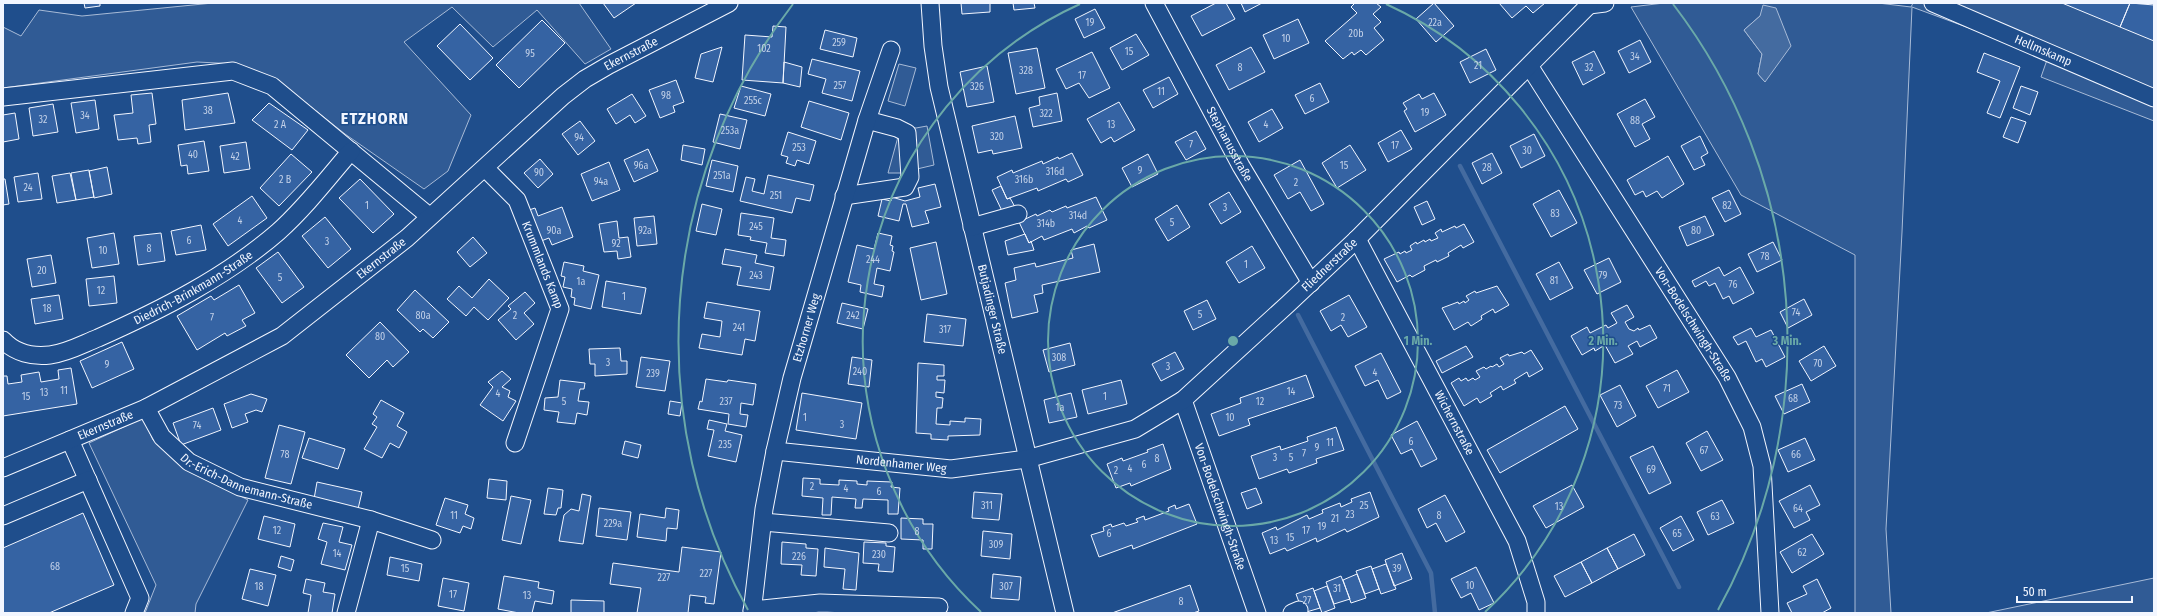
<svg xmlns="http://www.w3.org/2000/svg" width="2157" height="616" font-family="'Fira Sans Condensed',sans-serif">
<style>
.built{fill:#305b95;stroke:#a8bbd7;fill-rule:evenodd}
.water{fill:#446ba0;stroke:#a8bbd7}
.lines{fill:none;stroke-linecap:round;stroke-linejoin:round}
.stream{stroke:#446ba0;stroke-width:4.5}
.building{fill:#3563a3;stroke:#f2f6ff}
.minor-casing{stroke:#f2f6ff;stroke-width:19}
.minor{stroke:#1f4e8c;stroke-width:17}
.ring{fill:none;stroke:#6aa9a8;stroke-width:2}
.labels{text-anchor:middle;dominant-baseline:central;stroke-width:3;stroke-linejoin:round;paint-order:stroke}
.number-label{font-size:10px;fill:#c3d1e8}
.street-label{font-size:12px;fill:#f2f6ff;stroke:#1f4e8c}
.district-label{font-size:16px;font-weight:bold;letter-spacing:1px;fill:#f2f6ff;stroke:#1f4e8c}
.centre{fill:#6aa9a8;stroke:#1f4e8c;stroke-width:2}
.ring-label{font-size:12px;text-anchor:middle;font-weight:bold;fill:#6aa9a8;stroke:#1f4e8c;stroke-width:3;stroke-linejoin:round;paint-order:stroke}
</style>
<rect width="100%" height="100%" fill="#1f4e8c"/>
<path class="built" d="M213 3H579L611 49 585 64 537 10 493 47 452 7 404 42 471 115 448 171 424 189 345 134 276 79 237 64 197 62 3 88V27L21 36 39 10 82 16Z
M1664 3H1878L1911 7 1913 3H2154V121L2041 77 2048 57 1912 7 1902 232 1886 529 1891 613H1855V255L1741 195 1631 7ZM1760 16 1765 82 1758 74 1762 54 1744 30Z
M899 64 916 68 905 106 888 101Z
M901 126 916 128 927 126 934 165 900 173H888Z
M143 418 153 440 181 465 248 500 196 604 195 613H145L156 585 89 443Z
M2154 578V613H1986Z"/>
<path class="water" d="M1763 5 1776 8 1791 46 1765 82 1758 74 1762 54 1744 30 1760 16Z"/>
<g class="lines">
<path class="stream" d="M1460 166 1679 587
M1298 315 1431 573 1435 613"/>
</g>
<path class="building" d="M84 3H100V6L85 8Z
M603 3H636L614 18Z
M961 3H990V12L962 14Z
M1013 3H1034L1035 8 1014 10Z
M1216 3H1226L1235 19 1202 36 1191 16Z
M1241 3H1262L1245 12Z
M1355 3H1376L1381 7 1373 14 1381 22 1374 28 1384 40 1366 55 1361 50 1354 55 1352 52 1343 59 1325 41 1357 13 1351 7Z
M1434 3 1454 26 1436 42 1416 19Z
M1499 3H1545L1533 13 1526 6 1512 18Z
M2062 3H2130L2120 27Z
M2130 3 2154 5V41L2120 27Z
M1095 9 1105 28 1084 38 1075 19Z
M1298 19 1309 43 1274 59 1263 35Z
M542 20 565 43 519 88 496 65Z
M460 24 493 58 470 80 437 46Z
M773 26 786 27 783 83 742 80 745 35 772 37Z
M825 30 857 38 853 57 820 49Z
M1136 34 1149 55 1122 70 1110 48Z
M1640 40 1651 62 1629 73 1618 51Z
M722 47 713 82 695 78 701 54Z
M1251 47 1265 72 1229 90 1216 65Z
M1037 48 1045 88 1016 94 1008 53Z
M1486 49 1496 70 1470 83 1460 62Z
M1594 51 1605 73 1583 85 1572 62Z
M1092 52 1110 88 1089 98 1079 83 1066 89 1056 69Z
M1984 53 2020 67 2000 118 1987 113 2000 81 1977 72Z
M812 59 860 71 852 101 822 93 826 79 808 74Z
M784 62 802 67 800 87 783 83Z
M987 66 994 102 967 107 960 72Z
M1169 77 1178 94 1153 108 1143 90Z
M676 80 684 102 673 106 675 112 660 118 649 90Z
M1320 83 1329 102 1305 114 1295 95Z
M741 86 771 94 765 116 734 108Z
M2021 86 2038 92 2030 115 2013 108Z
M152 93 156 124 149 125 151 142 138 144 137 138 118 140 114 115 133 113 131 95Z
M228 93 235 123 185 130 182 100Z
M1057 93 1062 121 1033 127 1029 108 1040 105 1039 97Z
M1434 93 1446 115 1415 132 1404 111 1407 109 1403 103 1419 94 1422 99Z
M632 94 646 116 635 123 630 115 616 124 607 109Z
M1645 99 1655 117 1642 124 1650 139 1635 147 1617 114Z
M95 100 99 129 76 133 71 103Z
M809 101 849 113 841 140 801 127Z
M1119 102 1135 130 1114 142 1111 137 1101 143 1087 119Z
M269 103 308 130 292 150 252 120Z
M53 104 58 132 33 136 29 108Z
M1272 109 1283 128 1259 142 1248 122Z
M15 113 19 139 3 142V115Z
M720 114 747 120 740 149 713 142Z
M1015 116 1022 148 993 154 992 150 978 153 972 126Z
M2011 117 2026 122 2018 143 2003 137Z
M580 121 595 141 578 155 562 134Z
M1401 130 1412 149 1388 162 1378 143Z
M1196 131 1206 149 1186 160 1175 142Z
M788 132 816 141 809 164 797 160 795 166 786 163 788 157 781 155Z
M1534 134 1545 156 1521 168 1510 146Z
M1700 136 1708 153 1701 157 1705 165 1694 170 1681 146Z
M204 141 209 171 188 174 187 165 181 166 178 145Z
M246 142 250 169 224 173 220 146Z
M683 145 705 149 702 165 681 160Z
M1350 145 1366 170 1337 188 1322 163Z
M648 149 658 171 634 182 624 160Z
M1072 153 1083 175 1068 182 1066 179 1038 191 1037 188 1007 199 997 177 1012 170 1013 173 1042 161 1043 164 1058 157 1059 159Z
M1492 153 1502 173 1482 184 1472 163Z
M291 154 312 172 279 206 260 188Z
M1148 154 1158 174 1132 187 1122 168Z
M1668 156 1684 184 1662 198 1657 191 1646 197 1643 191 1635 195 1627 180Z
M540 159 553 174 538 188 524 173Z
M712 160 738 166 733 192 706 186Z
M1300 160 1324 204 1311 211 1300 192 1288 199 1274 175Z
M609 162 620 190 592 201 581 174Z
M107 167 112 194 94 198 89 171Z
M89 170 94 197 76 200 71 173Z
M38 173 42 199 18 202 14 177Z
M70 173 76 200 57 203 52 176Z
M768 175 814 185 810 201 796 198 792 213 740 201 746 177 755 179 752 191 764 194Z
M3 179H5L9 204 3 205Z
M360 179 394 214 373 233 339 198Z
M935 184 941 207 925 211 929 223 912 227 906 204H903L899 221 878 216 882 199 891 201 892 197 905 201 920 197 918 188Z
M1001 186 1007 199 1010 198 1015 207 1003 213 992 190Z
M1559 190 1577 223 1551 237 1533 204Z
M1729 190 1741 214 1725 222 1712 198Z
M1229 192 1241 212 1221 224 1209 204Z
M252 196 267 218 228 246 213 224Z
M1096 197 1107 220 1089 228 1087 226 1074 233 1072 229 1044 240 1042 236 1029 243 1019 222 1036 214 1037 216 1050 210 1052 212 1066 206 1067 208Z
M1427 201 1435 219 1422 225 1414 207Z
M702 204 722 209 716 235 696 231Z
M1177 205 1190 227 1168 241 1155 219Z
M562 207 573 237 552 245 549 238 541 241 526 211 535 208 538 216Z
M741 213 774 218 771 238 786 240 784 256 765 253 767 243 750 240 751 237 738 235Z
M654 216 657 244 637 246 634 218Z
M1705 216 1714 235 1687 246 1679 227Z
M325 217 351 249 328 268 302 236Z
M617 221 619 238 628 237 631 257 618 259 617 251 604 252 599 224Z
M1464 224 1474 242 1463 248 1461 245 1448 253 1449 256 1437 262 1436 260 1424 266 1425 270 1412 277 1410 275 1397 282 1384 259 1399 252 1400 254 1405 251 1406 253 1412 250 1410 246 1416 242 1417 244 1424 240 1425 242 1430 239 1431 241 1438 238 1435 233 1441 229 1442 232 1455 226 1456 228Z
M201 225 206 250 176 255 171 231Z
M114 233 119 264 92 268 87 238Z
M161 233 165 261 138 265 134 236Z
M878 233 892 236 890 245 893 246 892 251 894 252 890 271 877 268 874 284 884 286 882 297 860 292 861 285 848 282 857 245 874 249Z
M1025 234 1029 243 1031 241 1034 250 1008 255 1005 241Z
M473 237 487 253 470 267 457 252Z
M936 242 947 294 921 300 910 248Z
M1773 242 1782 260 1757 272 1748 254Z
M1094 244 1100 272 1042 285 1043 293 1034 295 1038 312 1012 318 1005 283 1016 280 1014 268 1035 263 1036 267 1073 258 1071 250Z
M1252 246 1265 268 1239 283 1226 262Z
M725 249 757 255 755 263 774 267 770 290 737 285 741 267 722 264Z
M278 252 304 287 282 303 256 268Z
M51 255 56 283 32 287 27 259Z
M1609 258 1621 282 1597 294 1584 270Z
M564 262 584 266 583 271 599 275 591 309 574 305 575 298 571 297 572 289 563 287 565 277 561 276Z
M1559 262 1573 288 1550 300 1536 274Z
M1719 267 1724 276 1740 267 1754 293 1733 304 1729 296 1723 299 1715 283 1709 286 1706 281 1695 287 1692 281Z
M114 276 117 303 89 306 86 279Z
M489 279 509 298 488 320 474 307 466 316 447 299 459 286 472 298Z
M606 281 646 288 641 314 602 307Z
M239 285 255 313 242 320 246 326 227 336 225 333 197 350 177 316 211 296 214 300Z
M1497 286 1509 305 1495 313 1493 309 1481 316 1482 319 1471 326 1468 322 1454 330 1442 308 1458 302 1459 304 1464 301 1465 303 1469 300 1466 296 1475 291 1476 293Z
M415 290 449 322 433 338 423 329 420 332 397 310Z
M525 292 535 303 524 313 534 324 516 340 498 320 511 309 508 306Z
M59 295 63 319 35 324 31 299Z
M1349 295 1367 327 1348 337 1341 325 1331 331 1320 311Z
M1804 299 1812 315 1788 328 1780 312Z
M1207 300 1216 319 1193 330 1184 311Z
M707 302 760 311 755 341 745 339 742 355 699 348 702 334 720 337 722 321 704 318Z
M842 303 868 309 863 329 837 323Z
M1627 305 1634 317 1625 322 1629 329 1634 331 1638 328 1639 330 1650 325 1657 338 1640 347 1637 341 1628 346 1633 354 1615 363 1605 345 1595 351 1594 348 1582 355 1571 336 1587 327 1590 333 1606 325 1608 328 1617 323 1611 313Z
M927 314 966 319 963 346 924 342Z
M380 322 409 352 393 367 387 360 369 378 346 355Z
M1751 328 1756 337 1771 330 1785 357 1766 367 1762 359 1756 362 1746 341 1738 345 1733 337Z
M122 342 134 369 92 388 80 361Z
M1070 343 1075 365 1049 372 1043 350Z
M1466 346 1473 357 1442 373 1436 361Z
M1824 346 1836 366 1811 381 1799 361Z
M620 348 621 361H627V374L595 376V364H590L589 349Z
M1531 350 1543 369 1529 377 1527 372 1514 380 1516 383 1503 390 1501 386 1490 393 1492 396 1480 403 1477 398 1464 406 1451 383 1459 378 1461 381 1466 378 1468 381 1473 378 1475 380 1480 377 1476 371 1484 367 1486 369 1491 366 1492 367 1497 364 1499 367 1504 364 1500 358 1508 354 1509 356 1522 352 1524 354Z
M1175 352 1184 369 1161 381 1152 364Z
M1381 353 1401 392 1387 399 1378 380 1365 386 1355 366Z
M641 357 670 361 665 391 636 387Z
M852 357 872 360 869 387 848 384Z
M918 363 944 365V376H937V380H945L944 393 936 392V397L943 398 942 408H937L936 424 950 425V421L965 422V418L981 419 980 435 948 436V440L931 439V434L916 433Z
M71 368 77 404 3 416V376H7L8 384 22 382 21 375 39 372 41 382 59 379 58 370Z
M1677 370 1689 392 1658 408 1646 386Z
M502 371 511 379 502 387 510 391 508 397 516 401 503 421 480 405 493 387 488 382Z
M1306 375 1314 397 1248 419 1250 425 1219 436 1211 414 1241 403 1240 398Z
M706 379 727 382 728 380 756 384 753 405 741 403 740 414 748 415 746 427 728 424 729 414 698 409 700 401 702 402Z
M560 380 585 383 584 389H580L578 401 589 402 587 415 577 413 575 424 557 422 559 412 544 410 545 398 558 397Z
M1121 380 1127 404 1088 414 1082 390Z
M1802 384 1810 402 1784 414 1775 396Z
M1620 385 1636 416 1617 427 1600 395Z
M802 393 862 403 856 439 796 430Z
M1071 393 1077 417 1049 423 1044 400Z
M251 394 267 399 262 412 256 410 245 414 248 422 232 428 224 404Z
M381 400 404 413 397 426 407 432 399 448 390 443 382 458 364 449 377 427 372 424 377 417 373 414Z
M670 401 682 403 680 416 668 414Z
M1565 406 1578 429 1500 473 1487 450Z
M213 408 221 430 181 445 173 423Z
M709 420 727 424 725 431 742 435 736 462 708 456 714 430 707 429Z
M1417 421 1437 459 1421 467 1412 449 1401 454 1391 435Z
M279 425 305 432 291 484 265 478Z
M1336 427 1344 450 1316 459 1317 463 1289 473 1287 469 1259 479 1251 456 1280 446 1281 450 1308 441 1307 437Z
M1707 431 1723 460 1701 471 1686 443Z
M309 438 345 449 338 469 302 458Z
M1805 438 1815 460 1788 472 1778 450Z
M625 441 641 445 638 458 622 454Z
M1163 444 1171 469 1131 486 1130 483 1116 488 1107 464 1122 458 1123 461 1148 452 1147 450Z
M1653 446 1671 483 1649 494 1630 457Z
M803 478 820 479V484L839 485V480L857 481V484L867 485V481L892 482 891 487 900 488 898 514H888V500L863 499 862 508H855L856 499 832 497 831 515H822L823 498 802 496Z
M489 479 507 481 506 500 487 498Z
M317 482 362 492 358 509 314 499Z
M1572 485 1584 507 1546 528 1533 506Z
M1810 485 1820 505 1806 512 1810 520 1794 528 1779 501Z
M548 488 563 490 561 508H558L556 515 544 514Z
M1256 488 1262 503 1247 509 1241 493Z
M974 492 1002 494 999 520 972 518Z
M1370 492 1379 517 1347 532 1345 529 1317 542 1316 538 1287 551 1285 548 1270 554 1262 533 1276 527 1277 530 1307 515 1309 519 1323 513 1322 510 1340 503 1341 507 1352 502 1351 499Z
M582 494 591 496 583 544 559 541 564 515 571 509 579 511Z
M1445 495 1465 532 1446 542 1436 523 1427 528 1418 509Z
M511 496 531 500 521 544 502 540Z
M445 498 468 505 465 514 474 518 471 529 463 526 460 533 436 525Z
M1722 500 1734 523 1708 535 1697 512Z
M1189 504 1197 524 1133 549 1132 545 1099 557 1091 535 1104 531 1103 527 1111 524 1112 527 1124 523 1126 526 1138 522 1136 519 1144 516 1145 520 1169 511 1168 508 1175 505 1176 509Z
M599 508 631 512 627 540 596 536Z
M666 508 679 510 677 529 667 528 666 541 637 537 640 514 665 518Z
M83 513 114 585 49 613H3V548Z
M264 516 295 524 290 547 258 539Z
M1681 516 1694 540 1673 551 1660 528Z
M901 518 923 519V524H933L932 549H923V540L901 539Z
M323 523 343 527 339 542 352 545 345 570 321 564 327 542 318 539Z
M983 531 1012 534 1010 559 981 556Z
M1634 534 1645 555 1618 569 1607 548Z
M1812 534 1824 554 1792 573 1780 552Z
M782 542 806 544V548L818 549 816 576 801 575 802 565 781 564Z
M864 542 886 543V546L895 547 893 572 878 571 879 564 863 563Z
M682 547 721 552 714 604 705 603 706 597 690 595 688 613H637L641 588 610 584 613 563 679 572Z
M825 548 859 553 856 590 843 589 845 569 824 567Z
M1607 548 1618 569 1592 583 1581 562Z
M1402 553 1412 579 1394 586 1385 560Z
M281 556 294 560 291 571 278 567Z
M390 557 422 564 419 581 387 575Z
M1581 562 1592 583 1565 597 1554 576Z
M1386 564 1396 589 1381 594 1372 569Z
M1371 566 1379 589 1365 594 1356 571Z
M1476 567 1494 603 1479 610 1471 593 1461 598 1451 579Z
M250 569 276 575 268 606 242 599Z
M993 574 1021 577 1019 600 991 598Z
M1357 574 1366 598 1351 603 1343 580Z
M504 576 539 582 538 588 554 591 552 604 535 601 532 613H519L498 609Z
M1341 576 1350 599 1334 604 1326 582Z
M443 578 469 583 464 611 438 606Z
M306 579 325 583 323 592 335 594 332 613H308L311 595 303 593Z
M1817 579 1831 608 1822 613H1792L1787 603 1807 594 1803 586Z
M1190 585 1199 611 1193 613H1112Z
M1327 586 1335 608 1322 613 1314 591Z
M1313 588 1320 608 1303 613 1296 594Z
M571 600 604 601V613H571Z"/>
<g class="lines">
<defs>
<g id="minor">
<path id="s1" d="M930 3 933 46 939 87 1065 613"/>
<path id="s2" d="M1154 3 1241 166 1311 283"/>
<path id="s3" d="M1933 3 2154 98"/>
<path d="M1589 5 1605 3"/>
<path id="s4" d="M1530 67 1727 377 1752 427 1762 466 1770 613"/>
<path d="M3 97 233 71 272 86 429 216"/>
<path id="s5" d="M485 168 517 200 560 309 515 443"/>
<path d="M844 196 905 187 910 177 907 133 897 128 867 120"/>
<path d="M972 227 1018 214"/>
<path id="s6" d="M1357 239 1517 541 1536 602V613"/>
<path id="s7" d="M3 340C15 353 33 357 50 355 67 353 83 344 98 338 161 310 226 277 278 232 305 208 328 178 351 151"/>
<path id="s8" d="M1183 400 1257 613"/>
<path id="s9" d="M146 408 162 437 189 462 240 487 371 520 432 540"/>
<path d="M70 440 140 598 134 613"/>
<path id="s10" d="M775 451 951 469 1027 459 1135 429 1183 400 1288 304 1357 239 1589 5"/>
<path id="s11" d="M3 468 146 408 282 336 407 238 563 96 585 79 609 65 729 3"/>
<path d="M3 516 88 480"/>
<path d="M763 522 889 533"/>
<path d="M752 610 820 603 939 607"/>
<path d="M346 613 371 520"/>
<path id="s12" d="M752 613 764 509 775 451 792 378 867 120 891 50"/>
<path d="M1292 613 1299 610"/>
</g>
</defs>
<use href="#minor" class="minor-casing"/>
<use href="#minor" class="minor"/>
</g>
<g class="ring">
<circle cx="1233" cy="341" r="185"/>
<path d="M981 612A370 370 0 0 1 1080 4M1386 4A370 370 0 0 1 1485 612"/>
<path d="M748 610A554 554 0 0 1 793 4M1673 4A554 554 0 0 1 1718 610"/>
</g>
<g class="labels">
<g class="number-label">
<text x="1090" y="23">19</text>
<text x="1435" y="23">22a</text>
<text x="1356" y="34">20b</text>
<text x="1286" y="39">10</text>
<text x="839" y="43">259</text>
<text x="764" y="49">102</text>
<text x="1129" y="52">15</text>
<text x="530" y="54">95</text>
<text x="1635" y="57">34</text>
<text x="1478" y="66">21</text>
<text x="1240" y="68">8</text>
<text x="1589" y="68">32</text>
<text x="1026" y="71">328</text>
<text x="1082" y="76">17</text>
<text x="840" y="86">257</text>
<text x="977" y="87">326</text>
<text x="1161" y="92">11</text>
<text x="666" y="96">98</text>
<text x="1312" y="99">6</text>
<text x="753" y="101">255c</text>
<text x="208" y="111">38</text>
<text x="1425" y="113">19</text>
<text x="1046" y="114">322</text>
<text x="85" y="116">34</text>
<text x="43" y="120">32</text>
<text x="1635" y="121">88</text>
<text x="280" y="125">2 A</text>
<text x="1111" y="125">13</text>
<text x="1266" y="125">4</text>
<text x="730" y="131">253a</text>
<text x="997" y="137">320</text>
<text x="579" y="138">94</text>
<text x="1191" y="145">7</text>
<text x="1395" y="146">17</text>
<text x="799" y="148">253</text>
<text x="1527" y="151">30</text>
<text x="193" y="155">40</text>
<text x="235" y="157">42</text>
<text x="641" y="166">96a</text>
<text x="1344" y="166">15</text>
<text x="1487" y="168">28</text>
<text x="1140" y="171">9</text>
<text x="1055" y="172">316d</text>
<text x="539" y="173">90</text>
<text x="722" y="176">251a</text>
<text x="285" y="180">2 B</text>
<text x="1024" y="180">316b</text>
<text x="601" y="182">94a</text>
<text x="1296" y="183">2</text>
<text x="28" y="188">24</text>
<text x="776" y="196">251</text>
<text x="367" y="206">1</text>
<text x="1727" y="206">82</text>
<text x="1225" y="208">3</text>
<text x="1555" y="214">83</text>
<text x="1078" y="216">314d</text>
<text x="240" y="221">4</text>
<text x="1172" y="223">5</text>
<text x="1046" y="224">314b</text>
<text x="756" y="227">245</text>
<text x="554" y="231">90a</text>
<text x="645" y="231">92a</text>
<text x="1696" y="231">80</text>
<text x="189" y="241">6</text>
<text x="327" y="242">3</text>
<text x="616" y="244">92</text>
<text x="149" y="249">8</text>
<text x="103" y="251">10</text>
<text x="1765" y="257">78</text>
<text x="873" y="260">244</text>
<text x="1246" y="265">1</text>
<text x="42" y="271">20</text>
<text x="756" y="276">243</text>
<text x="1603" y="276">79</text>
<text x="280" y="278">5</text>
<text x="1554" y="281">81</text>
<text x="581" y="282">1a</text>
<text x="1733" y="285">76</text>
<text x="101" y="291">12</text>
<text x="624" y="297">1</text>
<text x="47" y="309">18</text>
<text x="1796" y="313">74</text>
<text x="1200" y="315">5</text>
<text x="423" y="316">80a</text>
<text x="515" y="316">2</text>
<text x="853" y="316">242</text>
<text x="212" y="318">7</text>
<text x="1343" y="318">2</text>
<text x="739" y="328">241</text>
<text x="945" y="330">317</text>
<text x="380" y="337">80</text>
<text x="1059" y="358">308</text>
<text x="608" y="363">3</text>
<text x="1818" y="364">70</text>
<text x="107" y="365">9</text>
<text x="1168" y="367">3</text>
<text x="860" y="372">240</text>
<text x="1375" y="373">4</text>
<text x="653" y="374">239</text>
<text x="1667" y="389">71</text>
<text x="64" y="391">11</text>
<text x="1291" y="392">14</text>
<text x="44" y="393">13</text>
<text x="498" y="394">4</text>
<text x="26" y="397">15</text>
<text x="1105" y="397">1</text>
<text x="1793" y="399">68</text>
<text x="564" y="402">5</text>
<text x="726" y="402">237</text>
<text x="1260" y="402">12</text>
<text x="1618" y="406">73</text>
<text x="1060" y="408">1a</text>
<text x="805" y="418">1</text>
<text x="1230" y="418">10</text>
<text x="842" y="425">3</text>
<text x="197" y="426">74</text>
<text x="1411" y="442">6</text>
<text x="1330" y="443">11</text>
<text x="725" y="445">235</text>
<text x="1317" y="448">9</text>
<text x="1704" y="451">67</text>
<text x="1304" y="454">7</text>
<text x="285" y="455">78</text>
<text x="1796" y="455">66</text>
<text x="1275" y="458">3</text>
<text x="1291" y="458">5</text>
<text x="1157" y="459">8</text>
<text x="1144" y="465">6</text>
<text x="1130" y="469">4</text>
<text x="1651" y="470">69</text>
<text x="1116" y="471">2</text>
<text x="812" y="487">2</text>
<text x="846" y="489">4</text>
<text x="879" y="492">6</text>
<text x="987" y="506">311</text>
<text x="1364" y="506">25</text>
<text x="1559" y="507">13</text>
<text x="1798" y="509">64</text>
<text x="1350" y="515">23</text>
<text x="454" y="516">11</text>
<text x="1439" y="516">8</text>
<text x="1715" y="517">63</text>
<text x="1335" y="519">21</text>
<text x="613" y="524">229a</text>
<text x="1322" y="527">19</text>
<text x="277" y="531">12</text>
<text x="1306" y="531">17</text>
<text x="917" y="532">8</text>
<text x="1109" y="534">6</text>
<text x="1677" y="534">65</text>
<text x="1290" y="538">15</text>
<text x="1274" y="541">13</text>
<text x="996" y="545">309</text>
<text x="1802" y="553">62</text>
<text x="337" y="554">14</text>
<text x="879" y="555">230</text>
<text x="799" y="557">226</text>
<text x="55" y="567">68</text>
<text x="405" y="569">15</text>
<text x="1397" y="569">39</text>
<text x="706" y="574">227</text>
<text x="664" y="578">227</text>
<text x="1470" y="586">10</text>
<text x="259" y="587">18</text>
<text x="1006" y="587">307</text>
<text x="1337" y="589">31</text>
<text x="453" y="595">17</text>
<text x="527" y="596">13</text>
<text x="1307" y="601">27</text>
<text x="1181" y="602">8</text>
</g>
<g class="street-label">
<text stroke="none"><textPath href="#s3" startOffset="120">Hellmskamp</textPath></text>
<text stroke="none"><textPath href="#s11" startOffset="759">Ekernstraße</textPath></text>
<text stroke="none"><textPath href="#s2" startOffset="160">Stephanusstraße</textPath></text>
<text stroke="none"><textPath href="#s11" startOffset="435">Ekernstraße</textPath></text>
<text stroke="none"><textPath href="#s5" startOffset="115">Krummlands Kamp</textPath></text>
<text stroke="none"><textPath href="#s10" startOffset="621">Fliednerstraße</textPath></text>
<text stroke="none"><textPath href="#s7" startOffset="210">Diedrich-Brinkmann-Straße</textPath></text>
<text stroke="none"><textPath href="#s1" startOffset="313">Butjadinger Straße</textPath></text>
<text stroke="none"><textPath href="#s4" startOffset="305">Von-Bodelschwingh-Straße</textPath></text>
<text stroke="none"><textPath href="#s12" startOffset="291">Etzhorner Weg</textPath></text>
<text stroke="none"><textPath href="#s6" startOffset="208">Wichernstraße</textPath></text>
<text stroke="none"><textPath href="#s11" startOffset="111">Ekernstraße</textPath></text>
<text stroke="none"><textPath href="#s10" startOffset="127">Nordenhamer Weg</textPath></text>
<text stroke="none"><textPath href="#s9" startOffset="131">Dr.-Erich-Dannemann-Straße</textPath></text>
<text stroke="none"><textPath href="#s8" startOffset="113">Von-Bodelschwingh-Straße</textPath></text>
</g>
<g class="district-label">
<text x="375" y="118">ETZHORN</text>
</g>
</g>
<circle cx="1233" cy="341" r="6" class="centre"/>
<g class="ring-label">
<text x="1418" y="345">1 Min.</text>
<text x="1603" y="345">2 Min.</text>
<text x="1787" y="345">3 Min.</text>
</g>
<rect width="2157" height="616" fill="none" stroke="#f2f6ff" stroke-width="8"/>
<path d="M2017 596v6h115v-6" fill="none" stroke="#f2f6ff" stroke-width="2"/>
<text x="2023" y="596" font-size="12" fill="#f2f6ff" stroke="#1f4e8c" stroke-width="3" paint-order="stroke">50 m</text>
</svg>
